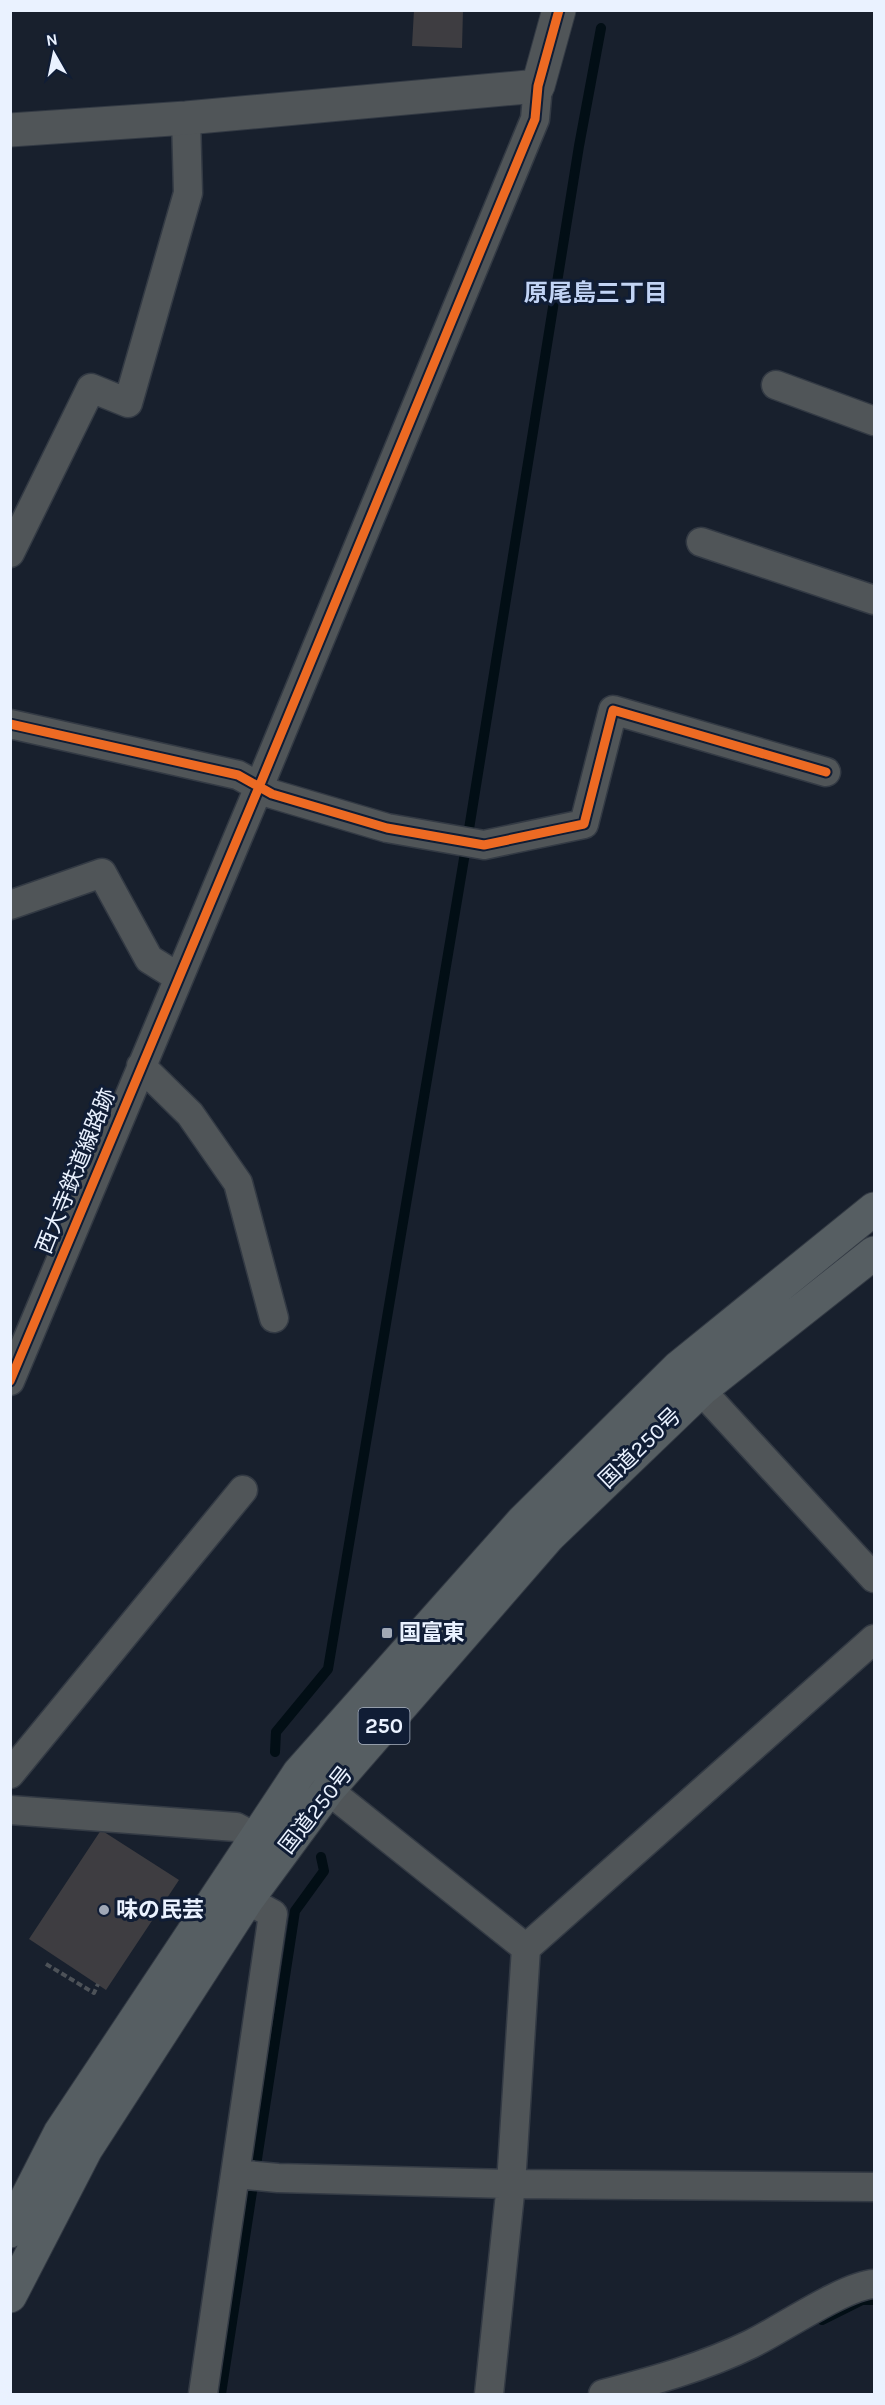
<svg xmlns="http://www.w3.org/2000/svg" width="885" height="2405" font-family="Karla,'Noto Sans JP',sans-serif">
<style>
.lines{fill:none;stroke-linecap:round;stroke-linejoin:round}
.stream{stroke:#020e15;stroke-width:10}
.building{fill:#3e3d41}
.minor-casing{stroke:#333a44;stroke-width:31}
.tertiary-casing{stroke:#333a44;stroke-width:35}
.trunk-casing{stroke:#333a44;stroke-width:35}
.path{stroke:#4d5258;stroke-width:4;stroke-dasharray:6 3;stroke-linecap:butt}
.minor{stroke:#505558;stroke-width:28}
.tertiary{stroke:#505558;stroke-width:33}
.trunk{stroke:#565e62;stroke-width:33}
.cycleway-casing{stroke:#101d35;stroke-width:13}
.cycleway{stroke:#ed6a23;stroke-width:9}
.poi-dot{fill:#a0a8b6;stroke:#101d35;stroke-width:2}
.labels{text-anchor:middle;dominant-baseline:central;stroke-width:6;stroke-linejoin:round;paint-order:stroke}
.shield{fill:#101d35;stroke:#a9b2c2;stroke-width:1.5}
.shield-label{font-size:21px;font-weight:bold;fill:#eaf2ff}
.street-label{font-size:22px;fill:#eaf2ff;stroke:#101d35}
.poi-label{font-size:22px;font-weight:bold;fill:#eaf2ff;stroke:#101d35;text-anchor:start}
.neighbourhood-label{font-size:24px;font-weight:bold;fill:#c2d4f5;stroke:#101d35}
</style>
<rect width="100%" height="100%" fill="#18202d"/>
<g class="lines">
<path class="stream" d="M275 1752 276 1732 328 1669 469 829 579 146 601 28
M822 2320 862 2300H874
M221 2394 295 1911 324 1871 321 1857"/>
</g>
<path class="building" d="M414 10H463L462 48 412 46Z
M101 1830 179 1880 106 1990 29 1939Z"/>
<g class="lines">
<defs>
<path id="minor" d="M776 385 874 421
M701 542 874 600
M10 553 91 388 128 403 188 193 186 118
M10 724 238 775 272 794 387 828 484 845 584 824 613 710 826 772
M10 905 102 873 149 959 178 977
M141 1066 190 1114 238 1183 274 1318
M687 1375 874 1578
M10 1381 259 787 535 119 538 86
M10 1774 243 1490
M310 1779 328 1790 526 1948
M10 1810 236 1827 255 1837
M236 2174 278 2178 511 2184 874 2187
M203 2394 273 1914 227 1889
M489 2394 511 2184 526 1948 874 1639
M603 2394C653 2381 704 2367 751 2344 780 2330 846 2285 874 2284"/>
<path id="tertiary" d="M10 130 186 118 538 86 559 10"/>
<path id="trunk" d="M10 2231 60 2133 299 1773 523 1521 679 1367 874 1209
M10 2296 86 2149 247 1900 328 1790 549 1536 702 1389 874 1253"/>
</defs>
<use href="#minor" class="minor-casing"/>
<use href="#tertiary" class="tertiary-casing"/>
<use href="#trunk" class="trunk-casing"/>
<path class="path" d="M46 1964 94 1993 98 1984"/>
<use href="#minor" class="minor"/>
<use href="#tertiary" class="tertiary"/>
<use href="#trunk" class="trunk"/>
<defs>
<path id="cycleway" d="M10 724 238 775 272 794 387 828 484 845 584 824 613 710 826 772
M10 1381 259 787 535 119 538 86 559 10"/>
</defs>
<use href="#cycleway" class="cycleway-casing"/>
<use href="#cycleway" class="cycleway"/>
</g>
<g class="poi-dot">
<rect x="381" y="1627" width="12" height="12" rx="3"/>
<circle cx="104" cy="1910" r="6"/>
</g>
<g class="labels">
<rect class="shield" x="358.5" y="1708" width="51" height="36" rx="4.5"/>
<g class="shield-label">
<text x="384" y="1726">250</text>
</g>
<g class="street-label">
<text transform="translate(76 1171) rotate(-68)">西大寺鉄道線路跡</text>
<text transform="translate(640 1448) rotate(-44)">国道250号</text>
<text transform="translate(316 1810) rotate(-52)">国道250号</text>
</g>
<g class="poi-label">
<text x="399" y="1633">国富東</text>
<text x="116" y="1910">味の民芸</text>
</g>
<g class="neighbourhood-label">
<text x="596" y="293">原尾島三丁目</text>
</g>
</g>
<rect width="885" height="2405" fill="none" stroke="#eaf2ff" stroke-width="24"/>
<g transform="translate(54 54) rotate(351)" stroke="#101d35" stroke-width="4.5" paint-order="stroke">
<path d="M0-4.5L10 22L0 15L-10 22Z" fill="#eaf2ff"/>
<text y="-9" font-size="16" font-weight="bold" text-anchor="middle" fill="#eaf2ff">N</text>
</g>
</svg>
